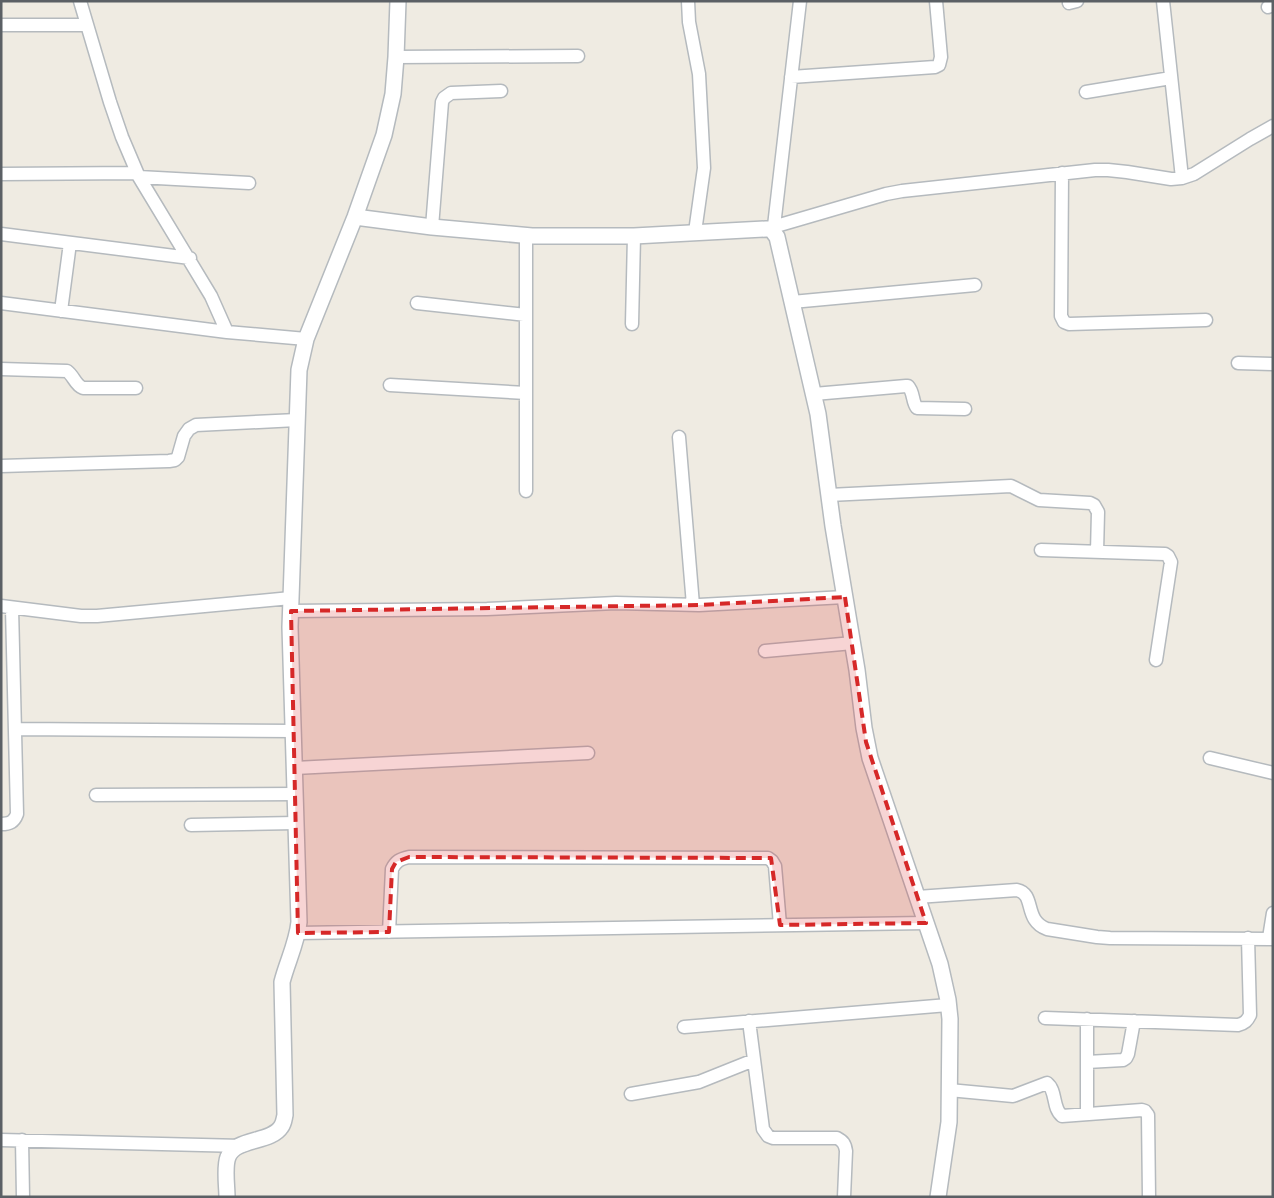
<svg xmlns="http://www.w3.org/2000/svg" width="1274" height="1198" font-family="'Varela Round',sans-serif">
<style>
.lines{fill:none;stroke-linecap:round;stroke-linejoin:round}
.minor-casing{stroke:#b5babe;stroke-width:15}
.tertiary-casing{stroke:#b5babe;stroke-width:18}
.minor{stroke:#fff;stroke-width:12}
.tertiary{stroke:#fff;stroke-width:15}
.marked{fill:#d62828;fill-opacity:0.2;stroke:#d62828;stroke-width:4;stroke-dasharray:10 6;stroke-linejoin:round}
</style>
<rect width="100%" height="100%" fill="#efebe2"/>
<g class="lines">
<defs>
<path id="minor" d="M80 1 110 102 122 137 139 177 211 296 227 332
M688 1 689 22 699 74 704 168 695 232
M1163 1 1182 178
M1069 3 1077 1
M1268 7 1273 5
M1 25H87
M396 57 578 56
M791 77 935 67 939 65 941 57 936 1
M1086 92 1171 78
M1062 173 1061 316 1064 322 1069 324 1206 320
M1 174 137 173
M139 177 249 183
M774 226 800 1
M432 227 442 102 444 98 451 93 501 91
M766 229 886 194 902 191 1095 170H1108L1127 172 1171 179 1182 178 1194 174 1250 139 1273 126
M1 234 190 258
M792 302 975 285
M1 303 227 332 306 339
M417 303 526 315
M61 311 70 243
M632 324 634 236
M1238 363 1273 364
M1 369 67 371C74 376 75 385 83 388H136
M390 385 526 393
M814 394 906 386H908C914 392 912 402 917 408L965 409
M679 437 693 605
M1 466 169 461 175 460 178 457 184 436 189 429 196 425 297 420
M526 491V235
M829 495 1011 486 1039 500 1090 503 1094 505 1098 512 1097 552
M1041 550 1165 554 1168 556 1171 562 1156 660
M1 606 81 616H97L291 598
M291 611 487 609 616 603 699 605 845 597
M765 651 853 643
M15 729 294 731
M1210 758 1273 773
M295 768 588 753
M96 795 295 794
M1 824C10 824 14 822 17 814L12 608
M191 825 296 823
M917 897 1017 890C1036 894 1023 920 1047 929L1097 937 1110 938 1273 939
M389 932 392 869C396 861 400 859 409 857L768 858 772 861 775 866 780 925
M298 933 926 923
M1269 938 1273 913
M1045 1018 1238 1025C1245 1023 1247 1021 1250 1015L1248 938
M1087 1019V1114
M749 1021 763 1129 768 1136 773 1138H837C843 1141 845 1144 846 1151L844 1197
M684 1027 948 1005
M1087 1062 1123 1060 1126 1058 1128 1054 1134 1021
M949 1090 1013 1096 1047 1083C1057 1091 1052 1108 1062 1116L1142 1110 1145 1111 1148 1115 1149 1197
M631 1094 699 1082 754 1060
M1 1140 242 1146
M22 1140 23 1197"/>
<path id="tertiary" d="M355 217 432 227 532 236H634L766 229H771L777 237 818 414 833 526 857 670 864 728 870 758 940 964 948 1000 950 1019 949 1122 938 1197
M227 1197C227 1186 224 1167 228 1157 235 1138 271 1143 281 1127 284 1123 284 1119 285 1115L282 982C287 962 297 943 299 922L290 627 299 370 306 339 355 217 384 135 393 94 396 57 398 1"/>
</defs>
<use href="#minor" class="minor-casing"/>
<use href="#tertiary" class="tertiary-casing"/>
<use href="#minor" class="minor"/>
<use href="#tertiary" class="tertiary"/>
</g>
<path class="marked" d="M845 597 866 742 926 923 780 925 771 858 409 857 396 862 392 869 389 932 298 933 291 611 699 605Z"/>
<rect width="1274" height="1198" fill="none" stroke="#5b6065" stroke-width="5"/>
</svg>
